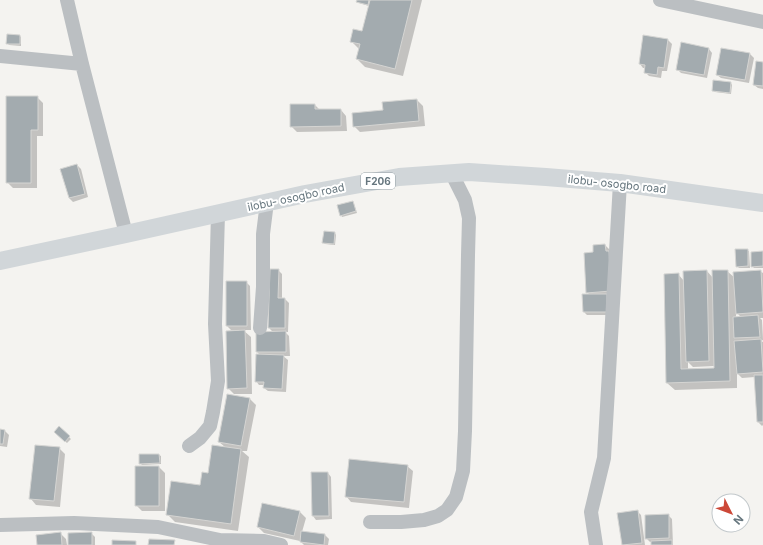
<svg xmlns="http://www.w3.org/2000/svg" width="763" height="545" font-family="Inter,sans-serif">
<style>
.shadow{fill:#0003;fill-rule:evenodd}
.building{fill:#a3abaf;stroke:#d5d5d3}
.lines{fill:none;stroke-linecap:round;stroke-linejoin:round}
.minor{stroke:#bbbfc2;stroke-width:14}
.major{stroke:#d1d6d9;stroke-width:18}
.labels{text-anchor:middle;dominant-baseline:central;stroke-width:4;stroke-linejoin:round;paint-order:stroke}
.shield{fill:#fff;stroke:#949fa5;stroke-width:1}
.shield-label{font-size:10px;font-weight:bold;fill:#66767e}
.street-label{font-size:11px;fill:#66767e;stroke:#fff}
</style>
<rect width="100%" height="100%" fill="#f4f3f0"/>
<path class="shadow" d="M358 0H422L403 76 365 67 357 59 359 49 351 41 362 32 369 6 359 3 358 2Z
M20 36 21 37V46L9 45 7 43Z
M644 36 668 40 672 44 667 71H662L661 78 649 76 645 72 646 68H643L640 64Z
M709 49 712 53 707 78 681 73 677 69Z
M750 54 754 58 749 83 721 78 717 75Z
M763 63V89L758 88 754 85Z
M731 83 732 85 731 94 715 92 713 90Z
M37 97 43 103V136H37V188H13L7 182Z
M417 100 423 106 425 126 360 132 354 126 384 111Z
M315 105 320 110H341L346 116 347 131 297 132 291 126Z
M77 165 81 169 88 197 73 202 69 198Z
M352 202 354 204 357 213 342 217 341 215Z
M335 233 336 235 335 245 325 244 323 242Z
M605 245 611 251 610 315H587L584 312 590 295 587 292 594 253Z
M747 250 749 251 750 268H739L737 266Z
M763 252V268H754L752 266Z
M278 270 282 274V299H285L289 303 288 332H285L289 336 290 356H283L288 360 286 392 268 391 264 388V385H259L256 381 260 355 257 352 274 333 269 328Z
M707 271 713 278 727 271 735 278 760 271 763 273V318H760L762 320 763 340 761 341 763 342V425L762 426 758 422 755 377 742 378 737 373V388L675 390 667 383 678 274 684 281ZM736 312 741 317 736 318ZM688 362 693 367 715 366V369H688Z
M246 282 250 286 251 330H243L251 337 252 394H234L228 388 239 330H231L227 326Z
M250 399 256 405 247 451H242L249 457 238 531 175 522 167 514 201 486 225 447 219 442Z
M59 428 71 439 67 443 55 432Z
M0 430 5 431 9 435 7 447 0 446Z
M59 448 65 454 60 507 36 505 31 499Z
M159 455 161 456V464L142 465 140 463Z
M407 466 413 471 409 508 351 502 346 496Z
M136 467H159L165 473V511H142L136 505Z
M328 473 331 477 332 519 316 520 313 516Z
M263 504 300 512 306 518 302 532 325 535 329 539 328 545H304L300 541 264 533 258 527Z
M637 511 641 515 645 545H623L618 514Z
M668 515 672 519 673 545H652V542H650L646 538Z
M60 533 66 539 67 545H38Z
M91 533 95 537V545H69Z"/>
<path class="building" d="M357 0H369L368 5 356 2Z
M370 0H412L395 69 356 59 360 44 350 42 353 29 362 31Z
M7 34 20 35V44H6Z
M643 35 668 39 664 68 658 67 657 75 644 73 645 65 639 64Z
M681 42 709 48 704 75 676 70Z
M721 48 750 53 745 80 716 75Z
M756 61 763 62V86L753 85Z
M713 80 731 82 730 93 712 91Z
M6 96H38V130H31V183H6Z
M417 99 419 121 353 127 352 113 383 110 382 102Z
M290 104H315V109H341V126L290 127Z
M77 164 85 194 69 198 60 169Z
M353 201 356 211 340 216 337 205Z
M324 231 335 232 334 244 322 243Z
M605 244 606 251H609L611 291 586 293 584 253 593 252V245Z
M735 249H748V266L736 267Z
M763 251V266L751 267V252Z
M270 269H279L278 298H285V328H268Z
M707 270 709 361 686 362 683 271Z
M712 270H728L730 381 666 383 664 274 679 273 681 369 714 368Z
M761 270 763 312 736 314 733 272Z
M226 281H247V326H226Z
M582 294H607V312H583Z
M758 315 760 337 734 338 733 317Z
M245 330 247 388 227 389 226 331Z
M286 331V352H256V332Z
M761 339 763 372 737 374 734 341Z
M256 354 284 355 282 389 263 388 264 382H255Z
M754 375H763V422H757Z
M227 394 250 398 241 446 218 442Z
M59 426 70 436 65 442 54 432Z
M0 429 5 430 3 444H0Z
M35 445 60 447 54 501 29 499Z
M212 445 241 449 231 524 166 515 171 481 200 485 202 472 208 473Z
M139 454H159L160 463 139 464Z
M349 459 408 465 404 502 345 497Z
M135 466H159V506H135Z
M311 472H328L329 516H312Z
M262 503 300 511 294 536 257 527Z
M638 510 642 543 622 545 617 513Z
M669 514V538L645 539V515Z
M301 531 325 534 324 545 300 542Z
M61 532 62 545H37L36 535Z
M92 532V545H68V533Z
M149 539 175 540 174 545H148Z
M112 540 136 541V545H112Z
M672 540V545H651V541Z"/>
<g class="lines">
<path class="minor" d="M67 0 82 64 126 234
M660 0 763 22
M0 56 82 64
M260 328 263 287V234L267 202
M189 446 200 438 210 426 213 412 218 381 215 324 218 213
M370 522H401L424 520 438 516 447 510 456 497 463 471 465 431 468 255 469 218 465 200 452 174
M0 525 74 523 158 527 220 540 264 541 281 545
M596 545 591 512 604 458 620 183"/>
<path class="major" d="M0 261 126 234 305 194 399 177 469 172 546 177 620 183 763 203"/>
</g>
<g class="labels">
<rect class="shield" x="361" y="173" width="34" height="16" rx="3"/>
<g class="shield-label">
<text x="378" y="181">F206</text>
</g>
<g class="street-label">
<text transform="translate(617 184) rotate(6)">ilobu- osogbo road</text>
<text transform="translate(296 197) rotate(-12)">ilobu- osogbo road</text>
</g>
</g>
<g transform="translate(731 513) rotate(132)"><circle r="19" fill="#ffffff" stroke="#c2c8cb"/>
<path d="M0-3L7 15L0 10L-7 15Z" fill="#cc4838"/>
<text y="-6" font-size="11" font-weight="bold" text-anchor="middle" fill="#66767e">N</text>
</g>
</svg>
